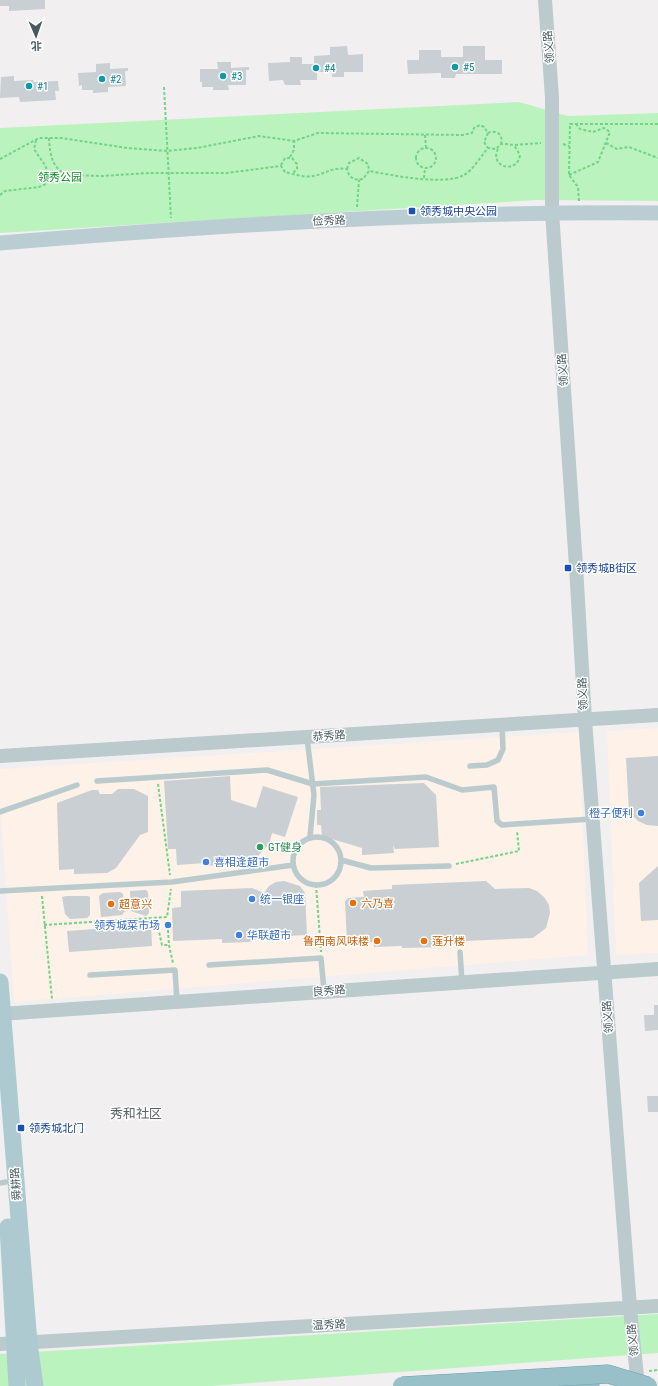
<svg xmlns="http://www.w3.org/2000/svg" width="658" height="1386" font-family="'Roboto Condensed','Noto Sans SC',sans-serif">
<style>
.commercial{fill:#fdf1e8}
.green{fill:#bbf3bf}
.building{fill:#c9cfd2}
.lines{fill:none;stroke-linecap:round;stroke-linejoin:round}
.trunk-casing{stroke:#6ea0ae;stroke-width:19}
.path{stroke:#70d484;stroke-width:2;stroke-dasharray:3 2;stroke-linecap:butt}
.service{stroke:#bacacd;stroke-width:5.5}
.tertiary{stroke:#bacacd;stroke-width:14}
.secondary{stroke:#bacdd3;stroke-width:15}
.primary{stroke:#adcad0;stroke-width:17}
.trunk{stroke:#98c0c9;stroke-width:18}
.trunk-bridge-casing{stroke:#6ea0ae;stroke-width:19;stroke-linecap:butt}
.trunk-bridge{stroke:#98c0c9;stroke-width:18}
.culture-dot{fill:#0f9aa8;stroke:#fff;stroke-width:1.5}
.transit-dot{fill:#1a4fb4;stroke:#fff;stroke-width:1.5}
.shop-dot{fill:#3f7fe0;stroke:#fff;stroke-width:1.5}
.leisure-dot{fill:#2e9e5b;stroke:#fff;stroke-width:1.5}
.food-dot{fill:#e8710a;stroke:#fff;stroke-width:1.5}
.labels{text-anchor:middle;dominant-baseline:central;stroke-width:3;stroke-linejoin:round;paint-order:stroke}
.street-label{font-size:11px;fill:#465a5f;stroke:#fff}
.culture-label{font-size:11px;fill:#0d838f;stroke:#fff;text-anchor:start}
.park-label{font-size:11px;fill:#108727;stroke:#fff}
.transit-label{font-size:11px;fill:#164399;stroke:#fff;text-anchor:start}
.shop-label{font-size:11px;fill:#366cbe;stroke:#fff;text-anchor:start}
.leisure-label{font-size:11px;fill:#27864d;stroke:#fff;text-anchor:start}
.food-label{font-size:11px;fill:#c56008;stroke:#fff;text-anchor:start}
.quarter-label{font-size:13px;fill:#5b6365;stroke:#fff}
</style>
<rect width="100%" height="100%" fill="#f2eff0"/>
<path class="commercial" d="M658 728V953L616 955 607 731Z
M579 732 588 955 14 1002 0 806V769Z"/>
<path class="green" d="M519 102 568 116 658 113V201L537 200 0 233V128Z
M658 1314V1353L211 1386H0V1354Z"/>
<path class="building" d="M0 0H45V9L9 11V6H0Z
M347 46 348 55 363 54V72H344V77H332V72H317V80H300L301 85H285L283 80 269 81 268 63 290 62V57H302V64H314V56L330 55V47Z
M463 46H485V60H502V74H456L455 78H441V73L408 74 407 60H419V50H441V57H463Z
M217 62H231V68L249 67V70H246V85H228L229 90H213V87H202V82H200V69H218Z
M110 63V69L128 68V71H125L126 86 108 87V92L93 93V90H82V85L79 86 78 73 96 72V64Z
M14 76V81L33 80 34 82 58 81 59 91H55L56 100 20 102 19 97 0 98 1 77Z
M658 756V826L647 825 638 821 629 812 626 758Z
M230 776 231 800 256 808 263 786 298 797 285 837 272 833 269 844 256 858 230 862V864L204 866V863L177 865 176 849H168L164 781Z
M424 783 436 795 439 847 395 849 393 845 394 853 362 855V848L322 836 321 825H317V810H321L320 787Z
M118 789H134L148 796V832L140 835 116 868 107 873 74 874V869L59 870 57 803 92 790H98L100 794H112Z
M658 866V920L641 921 639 883Z
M284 881 300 886 305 893 307 935 262 937 249 942 222 943V939L173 941 172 908 181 907V891L252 888 264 893 269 886 276 882Z
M486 881 495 889 529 888 537 891 544 897 549 905 550 913 546 928 533 938 443 942 444 947 402 948V946L374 947V942L347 943 345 901 348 898 364 897 363 891 392 889V885Z
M146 890 148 892 149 913 146 916 131 911 130 891Z
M120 892 123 894 125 911 122 915 101 917 99 896 103 893Z
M66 896H88L90 897V915L87 918 70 919 65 914 62 897Z
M151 925 152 946 69 952 67 931Z
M654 1005H658V1030L645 1031 644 1015H654Z
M647 1096H658V1112H648Z"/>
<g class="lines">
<defs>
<path id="trunk" d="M558 1386 590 1384"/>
</defs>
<use href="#trunk" class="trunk-casing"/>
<path class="path" d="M164 87 171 218
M488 133 484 142 488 148
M425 135 426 148
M49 138C50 154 51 166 66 175
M36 140 34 149C43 163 46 164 51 181
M606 143 617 149 629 147 658 158
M563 144 569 146
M416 158a10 10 0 1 1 20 0a10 10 0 1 1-20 0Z
M498 149C489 167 517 175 520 155L514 145
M290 157 294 150V141
M0 159 39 138H61L127 148 167 151 197 148 259 136 294 141 318 133 463 135 472 133 474 128 480 125 484 127 488 133C496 129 504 135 501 144
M281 165 285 158H292L297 164V169L293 173
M347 169 349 163 359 158 368 164 369 171
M569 175 598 162 610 132 604 128 593 132 580 129 576 124
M424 178 425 168
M0 195 5 191 39 187 66 175 102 176 149 173H226L281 166 285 172C292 174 306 178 313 176 328 173 331 167 347 169 349 178 354 181 363 179L369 171C391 175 444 186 464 175 473 170 481 156 488 148L496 149 501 144H506L514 145 541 143
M579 201 578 187 569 175 570 124H658
M357 207 359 180
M158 784 170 875
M456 864 519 851 517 831
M316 885 321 952
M42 896 52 999
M156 918 162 945H169
M44 925 167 917 171 889
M168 930 169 945 173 963
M649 1371 658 1370"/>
<path class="service" d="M307 738 314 795 310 837
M470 766 487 765 498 760 503 749 502 725
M97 781 267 770 313 784 426 777 462 790 494 787 497 821 502 825 592 819
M0 812 77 785
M293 861a24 24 0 1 1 48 0a24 24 0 1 1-48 0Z
M341 860 371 868 449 866
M0 891 172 882 293 865
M460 952 462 982
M209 965 321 958 324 991
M90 975 175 970 177 1002
M0 1183 6 1182"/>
<path class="tertiary" d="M545 0 552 97V212L576 566 585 720 630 1308 638 1386
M0 756 658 715
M0 1014 658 969
M0 1344 658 1306"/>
<path class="secondary" d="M0 243C219 225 438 211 658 213"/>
<path class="primary" d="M0 982 29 1343 35 1386
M8 1227 17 1386"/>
<use href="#trunk" class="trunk"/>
<defs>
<path id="trunk-bridge" d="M402 1386 608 1374 648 1386"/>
</defs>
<use href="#trunk-bridge" class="trunk-bridge-casing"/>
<use href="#trunk-bridge" class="trunk-bridge"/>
</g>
<g class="culture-dot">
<circle cx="455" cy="67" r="4"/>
<circle cx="316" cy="68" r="4"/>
<circle cx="223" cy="76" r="4"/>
<circle cx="102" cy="79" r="4"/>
<circle cx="29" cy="86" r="4"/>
</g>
<g class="transit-dot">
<rect x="408" y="207" width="8" height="8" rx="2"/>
<rect x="564" y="564" width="8" height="8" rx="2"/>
<rect x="17" y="1124" width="8" height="8" rx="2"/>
</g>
<g class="shop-dot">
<circle cx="641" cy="813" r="4"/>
<circle cx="206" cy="862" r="4"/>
<circle cx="252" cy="899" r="4"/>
<circle cx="168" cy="925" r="4"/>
<circle cx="239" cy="935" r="4"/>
</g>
<circle class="leisure-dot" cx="260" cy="847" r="4"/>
<g class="food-dot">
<circle cx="353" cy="903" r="4"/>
<circle cx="111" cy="904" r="4"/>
<circle cx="377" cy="941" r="4"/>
<circle cx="424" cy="941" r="4"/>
</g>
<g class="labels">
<g class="street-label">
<text transform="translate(549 47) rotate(-94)">领义路</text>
<text transform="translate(329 221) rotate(-3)">俭秀路</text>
<text transform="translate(563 370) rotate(-94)">领义路</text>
<text transform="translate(583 694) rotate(-93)">领义路</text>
<text transform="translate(329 736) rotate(-4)">恭秀路</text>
<text transform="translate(329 991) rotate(-4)">良秀路</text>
<text transform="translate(608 1017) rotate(-94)">领义路</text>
<text transform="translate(16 1184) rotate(-94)">舜耕路</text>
<text transform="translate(329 1325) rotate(-3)">温秀路</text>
<text transform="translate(633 1340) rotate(-96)">领义路</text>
</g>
<g class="culture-label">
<text x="463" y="67">#5</text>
<text x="324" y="68">#4</text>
<text x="231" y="76">#3</text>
<text x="110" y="79">#2</text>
<text x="37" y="86">#1</text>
</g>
<g class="park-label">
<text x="60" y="177">领秀公园</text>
</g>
<g class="transit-label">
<text x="420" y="211">领秀城中央公园</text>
<text x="576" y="568">领秀城B街区</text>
<text x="29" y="1128">领秀城北门</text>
</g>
<g class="shop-label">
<text x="633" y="813" text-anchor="end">橙子便利</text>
<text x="214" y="862">喜相逢超市</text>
<text x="260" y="899">统一银座</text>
<text x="160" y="925" text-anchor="end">领秀城菜市场</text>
<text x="247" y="935">华联超市</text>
</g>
<g class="leisure-label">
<text x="268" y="847">GT健身</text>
</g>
<g class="food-label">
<text x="361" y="903">六乃喜</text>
<text x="119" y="904">超意兴</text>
<text x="369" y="941" text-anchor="end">鲁西南风味楼</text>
<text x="432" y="941">莲升楼</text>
</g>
<g class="quarter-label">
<text x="136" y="1113">秀和社区</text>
</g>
</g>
<g transform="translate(36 36) rotate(178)" stroke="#ffffff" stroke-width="3" paint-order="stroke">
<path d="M0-3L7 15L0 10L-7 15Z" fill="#465a5f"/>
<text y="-6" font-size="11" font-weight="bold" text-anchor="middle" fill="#465a5f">北</text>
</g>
</svg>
